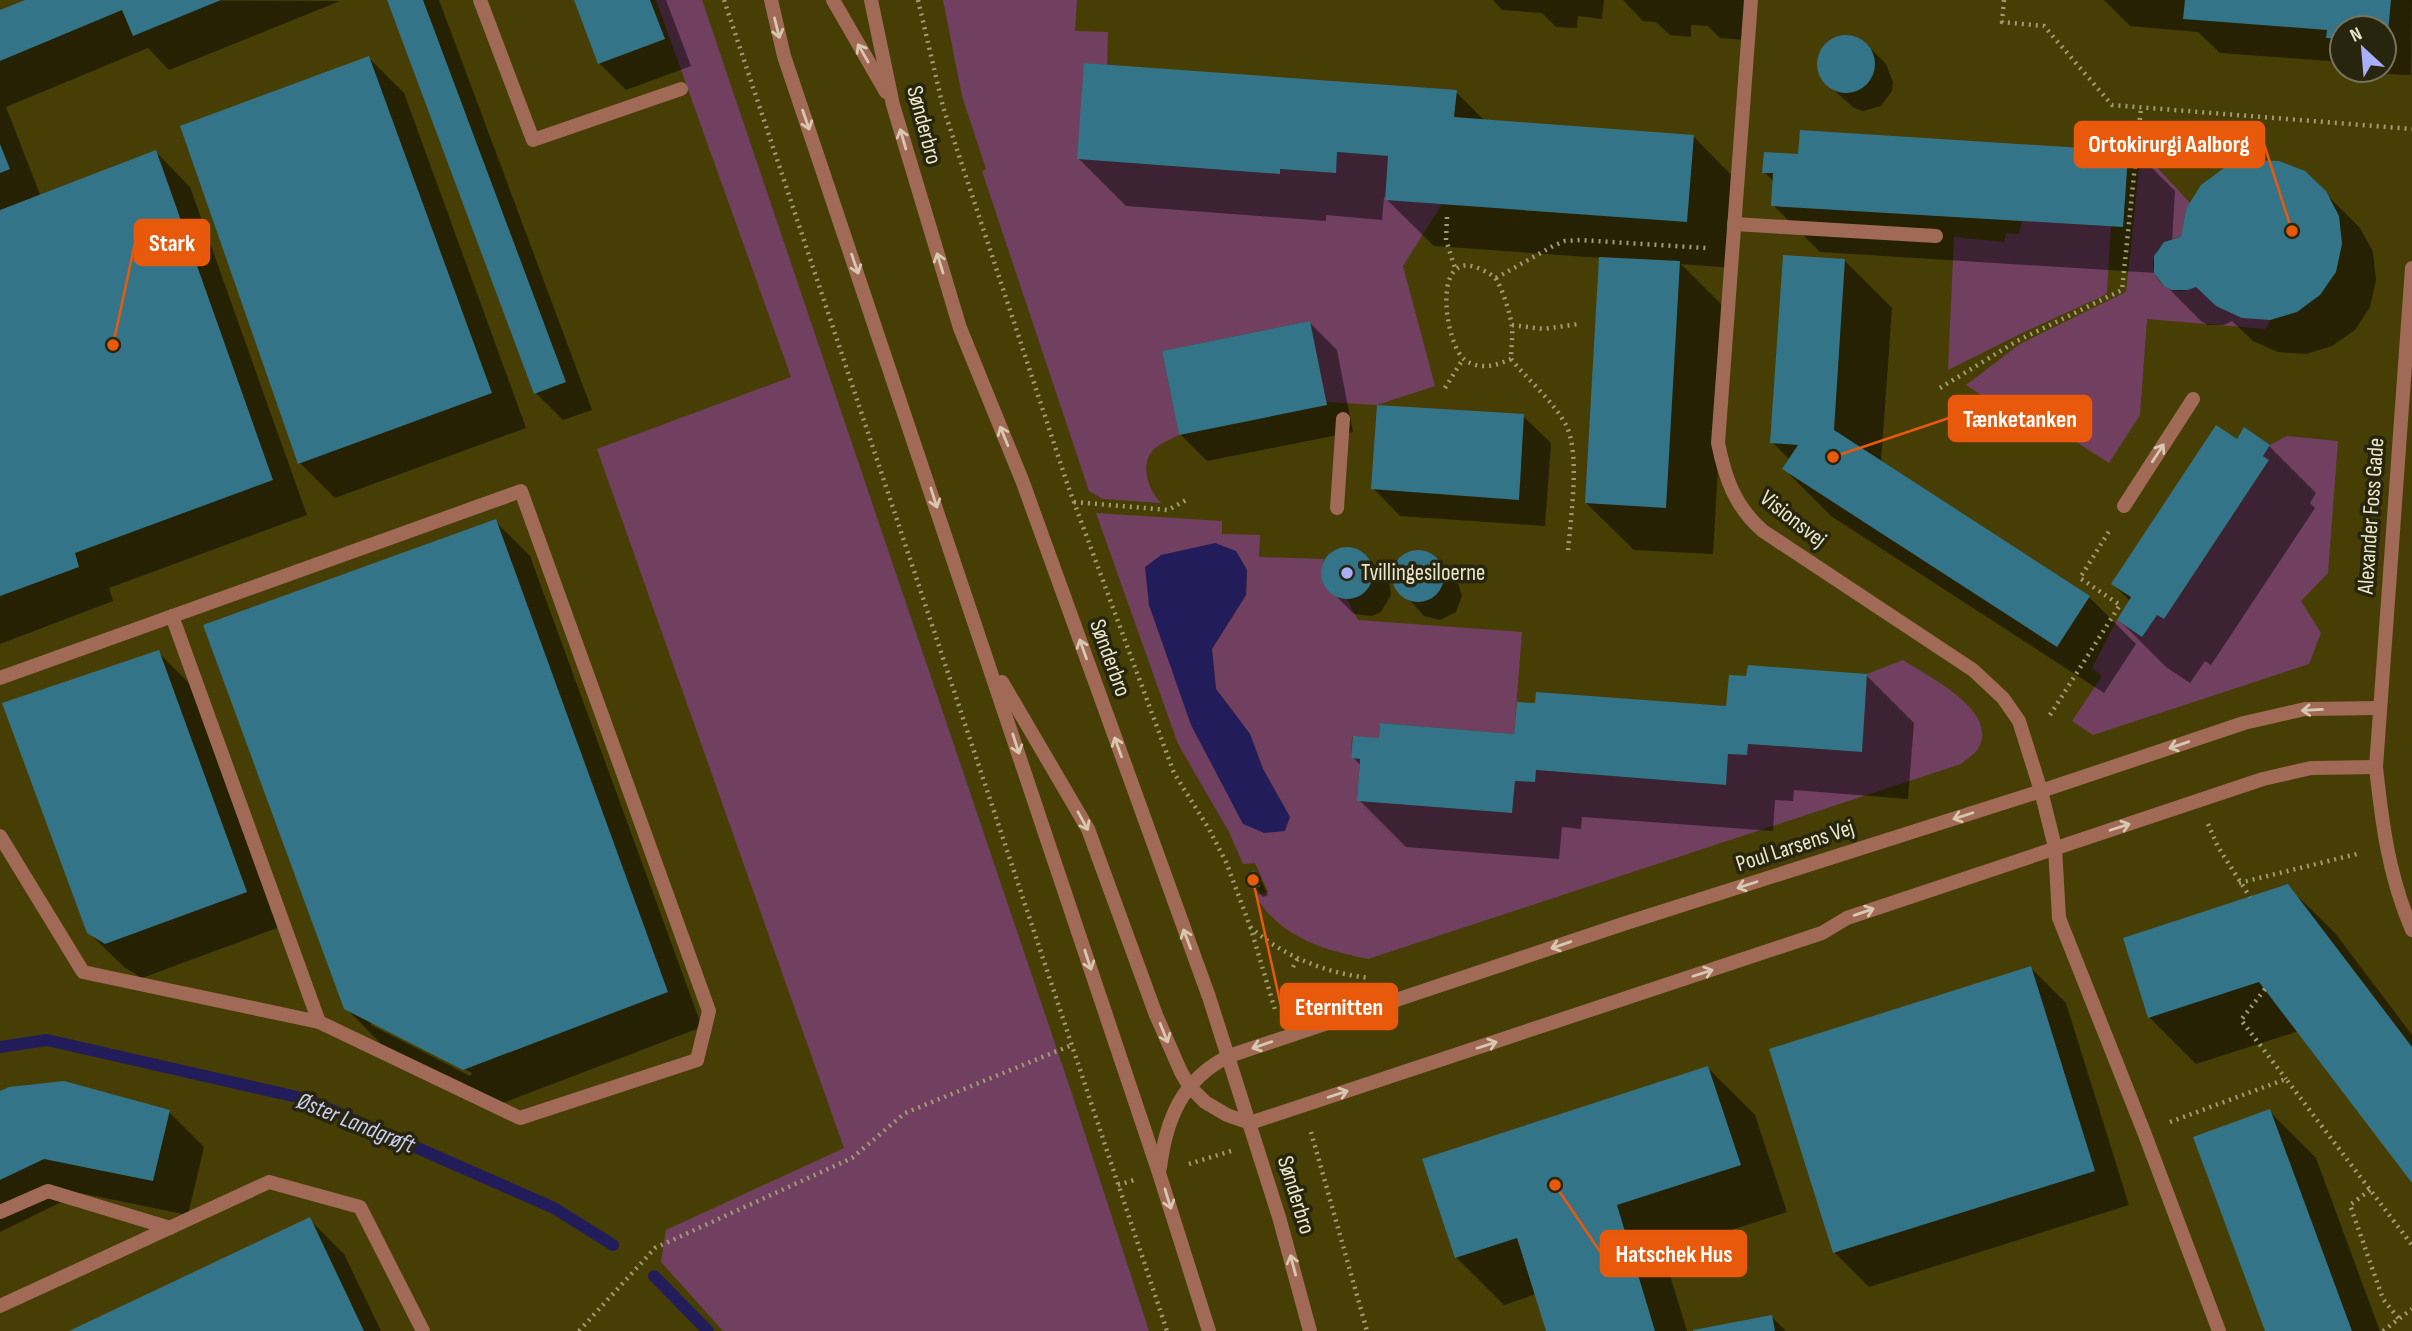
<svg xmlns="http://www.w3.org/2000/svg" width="2412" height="1331" font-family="'Sofia Sans Condensed',sans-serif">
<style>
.green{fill:#714061;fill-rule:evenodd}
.water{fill:#221d5a}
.shadow{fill:#0007;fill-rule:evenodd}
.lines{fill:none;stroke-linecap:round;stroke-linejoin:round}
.stream{stroke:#221d5a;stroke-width:12}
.building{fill:#347488}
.path{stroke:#a09b72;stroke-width:4.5;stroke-dasharray:2 5;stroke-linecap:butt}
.service{stroke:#a06a57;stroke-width:14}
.minor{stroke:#a06a57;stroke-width:14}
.tertiary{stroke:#a06a57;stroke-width:14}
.oneway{stroke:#d8c8af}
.poi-dot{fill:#aaaffb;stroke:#28250f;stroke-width:2.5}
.labels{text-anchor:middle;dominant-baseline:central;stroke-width:7;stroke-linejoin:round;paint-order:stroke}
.street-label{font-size:23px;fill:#ebe7cc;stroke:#28250f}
.poi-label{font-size:23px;fill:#ebe7cc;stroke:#28250f;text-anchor:start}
.water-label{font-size:24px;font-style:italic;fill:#c9cdf4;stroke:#28250f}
.leader{fill:none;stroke:#e8590c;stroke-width:2.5}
.callout-dot{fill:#e8590c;stroke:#28250f;stroke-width:2.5}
.callout{fill:#e8590c;stroke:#e8590c;stroke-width:2.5}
.callout-label{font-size:24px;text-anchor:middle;font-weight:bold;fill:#fff}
</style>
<rect width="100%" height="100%" fill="#463e05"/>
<!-- green -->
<g class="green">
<path d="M656,0H702L1071,1091L1149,1331H723L661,1262L666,1230L844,1148L597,449L791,377Z"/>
<path d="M943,0H1077L1075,31L1108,32L1107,65L1085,63L1078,159L1279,174L1280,169L1335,173L1337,152L1388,156L1385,199L1442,204L1403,266L1435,386L1377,405L1326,402L1310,321L1162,351L1179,435C1171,439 1159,444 1153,450C1139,466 1149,491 1161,503L1103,499L1089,491L982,171L986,169L962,96Z"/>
<path d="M2141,150L2190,203L2186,209L2181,237C2133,244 2153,307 2196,287C2222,312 2233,317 2270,320L2266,329L2147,319L2140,415L2109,463L2023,408L2015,418L1966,385L2020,344L2126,292Z"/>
<path d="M2022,221L2111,226L2107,292L2105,295L2022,333L1948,370L1954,237L2004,242L2006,233L2019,234Z"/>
<path d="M2287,436L2338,441L2328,573L2301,601L2321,633L2309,664L2093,735L2072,721L2102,676L2092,668L2117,620L2142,637L2157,615L2164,619L2269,460L2263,456L2270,445Z"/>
<path d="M1096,513L1222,521V534L1260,535L1259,557L1324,559C1317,579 1325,597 1347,599L1358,620L1522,632L1514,734L1380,723L1379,738L1352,737L1351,758L1360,759L1357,801L1512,813L1515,781L1534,782L1536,770L1726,785L1728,754L1746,755L1748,744L1861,752L1867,674L1903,660C1927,676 2001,711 1978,749C1975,754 1966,759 1961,764L1368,959C1322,950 1281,937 1255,896L1268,892L1255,863L1243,864L1229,832L1178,744ZM1236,551L1247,570L1246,595L1212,649L1216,689L1250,734L1263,769L1290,817L1165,647L1149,605Z"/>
</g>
<!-- water -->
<path class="water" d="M1215,543L1236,551L1247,570L1246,595L1212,649L1216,689L1250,734L1263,769L1290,817L1285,831L1264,833L1243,824L1191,725L1149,605L1145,567L1161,555Z"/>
<!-- shadow -->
<g class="shadow">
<path d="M29,0L340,1L169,70L148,48L6,107L41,197L156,152L190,187L307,515L109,588L113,601L0,644V12Z"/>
<path d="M389,0H439L592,410L563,420L536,393Z"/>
<path d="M576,0H666L691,66L626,90L599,63Z"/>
<path d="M1493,0H1604L1602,19L1578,16L1577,28L1556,27L1542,13L1502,10Z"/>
<path d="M1619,0H1755L1744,40L1720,38L1708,26L1691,25V37L1670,35L1656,22L1643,21L1623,0Z"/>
<path d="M2104,0H2412L2411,75L2362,73L2360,70H2384V28H2342V62L2220,53L2198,32L2130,26Z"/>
<path d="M1849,37L1867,45L1886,64L1893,82L1892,91L1881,106L1863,111L1854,108L1827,84L1821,76L1819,66L1824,48L1831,41Z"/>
<path d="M369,58L404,93L526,428L335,498L300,463Z"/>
<path d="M1456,92L1485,121L1693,136L1740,184L1734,268L1681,264L1727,310L1713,554L1634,550L1586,503L1601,258L1434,246L1384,197L1382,220L1326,215V221L1126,206L1079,159Z"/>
<path d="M2128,144L2175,191L2172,242L2324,192L2360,228L2373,252L2376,280L2370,307L2355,330L2332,346L2306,354L2278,352L2253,341L2232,321L2224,325H2208L2201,321L2165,285L2156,273L1820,252L1773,205L1774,182L1764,172L1800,155L2100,151Z"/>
<path d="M1845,261L1892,308L1881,462L2089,597L2136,644L2104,693L1831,516L1784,469L1790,460L1772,442Z"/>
<path d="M1310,323L1337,350L1353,432L1207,461L1180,434Z"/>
<path d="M1523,416L1551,443L1545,526L1400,516L1373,488Z"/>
<path d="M2238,441L2269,446L2316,493L2310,503L2315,508L2211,665L2205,661L2190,683L2166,667L2119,620L2131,602L2113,584Z"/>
<path d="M495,521L530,556L702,1027L500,1104L381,1044L346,1008ZM371,1021L472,1073L470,1076L371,1025Z"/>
<path d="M1350,548L1359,551L1367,558L1386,577L1390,586L1391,595L1381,612L1372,616L1354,614L1327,587L1323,579L1322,569L1325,560L1332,553L1341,549Z"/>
<path d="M1423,551L1438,561L1457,580L1462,596L1456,612L1440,620L1424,616L1394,583L1395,567L1407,554Z"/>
<path d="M158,652L193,687L280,927L142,978L124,967L88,932Z"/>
<path d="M1867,676L1914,723L1908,799L1794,790L1793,801L1775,800L1773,831L1582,817L1581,829L1562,827L1559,859L1406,847L1359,800L1361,766L1353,757L1381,740L1516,736L1728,708Z"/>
<path d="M1253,873L1262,882L1268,895L1263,897L1255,888Z"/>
<path d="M2287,886L2335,933L2412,1035V1180L2299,1031L2196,1064L2149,1017Z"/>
<path d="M2031,968L2066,1003L2129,1205L1869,1287L1834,1252Z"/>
<path d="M1708,1068L1755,1115L1787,1212L1663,1252L1687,1331H1548L1536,1294L1504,1305L1456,1257Z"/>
<path d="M0,1093L169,1112L204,1147L188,1215L80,1193L0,1232Z"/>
<path d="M2269,1111L2316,1158L2380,1331H2267Z"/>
<path d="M309,1219L344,1254L381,1331H73Z"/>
<path d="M1772,1317L1786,1331H1696Z"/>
</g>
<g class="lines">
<!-- stream -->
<g class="stream">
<path d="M0,1047L47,1040L306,1099L554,1208L613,1245"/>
<path d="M654,1276L708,1331"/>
</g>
</g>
<!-- building -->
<g class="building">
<path d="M25,0H221L133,36L122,10L0,61V10Z"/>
<path d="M387,0H423L566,382L534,394Z"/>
<path d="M574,0H650L665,39L598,64Z"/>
<path d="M2185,0H2391L2388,32H2384V28H2342V39L2326,38L2327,30L2183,19Z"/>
<circle cx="1846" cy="64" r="29"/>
<path d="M369,56L492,393L298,464L180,126Z"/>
<path d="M1084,63L1457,90L1454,117L1694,135L1687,222L1385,200L1388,156L1337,152L1336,173L1280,169V174L1077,159Z"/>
<path d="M1800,130L2098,149L2099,140L2129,142L2123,227L1771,206L1773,173H1762L1764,152L1798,154Z"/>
<path d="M0,144L10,169L0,173Z"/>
<path d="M156,150L273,480L75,553L79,567L0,596V210Z"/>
<path d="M2251,160L2279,161L2305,171L2326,191L2339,216L2342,244L2336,272L2320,295L2297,312L2270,320L2242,318L2216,306L2196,287L2188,290H2171L2164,286L2154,273V256L2164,242L2181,237L2186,209L2201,185L2224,168Z"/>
<path d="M1783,255L1845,259L1834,430L2090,596L2057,647L1782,469L1798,445L1770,443Z"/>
<path d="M1599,257L1680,261L1666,508L1585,503Z"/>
<path d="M1310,321L1327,405L1179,435L1162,351Z"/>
<path d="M1377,405L1524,414L1519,500L1371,489Z"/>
<path d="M2216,425L2237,439L2244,427L2270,445L2263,456L2269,460L2164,619L2157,615L2142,637L2117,620L2131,597L2111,584Z"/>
<path d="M496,519L668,992L463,1070L344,1009L203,625Z"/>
<circle cx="1347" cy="573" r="26"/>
<circle cx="1418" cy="576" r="26"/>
<path d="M159,650L247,892L105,944L87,933L2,703Z"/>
<path d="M1748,665L1867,674L1862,752L1748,744L1747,755L1728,754L1726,785L1536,770L1535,782L1515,781L1512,813L1357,801L1360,759L1351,758L1353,736L1379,738L1380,723L1514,734L1517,702L1535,703L1536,692L1726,706L1729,675L1746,676Z"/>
<path d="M1254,871L1260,886L1253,889L1247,874Z"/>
<path d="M2288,884L2412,1047V1183L2259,982L2148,1018L2123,938Z"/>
<path d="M2031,966L2095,1171L1833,1253L1769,1049Z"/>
<path d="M1708,1066L1741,1165L1617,1205L1655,1331H1546L1517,1238L1455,1258L1422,1159Z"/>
<path d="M64,1081L170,1110L153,1181L44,1159L0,1180V1091L9,1087Z"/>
<path d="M2270,1109L2352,1331H2265L2193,1137Z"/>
<path d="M310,1217L364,1331H69Z"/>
<path d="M1772,1315L1775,1331H1693V1330Z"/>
</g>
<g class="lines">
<!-- path -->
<g class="path">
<path d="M724,0L1167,1331"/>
<path d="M918,0L943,107L1068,486L1174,773L1209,829L1226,862L1250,926L1276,1013"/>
<path d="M2004,0L2002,22L2044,26L2112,105L2412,129"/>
<path d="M1447,217L1446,240L1455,268"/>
<path d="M1496,278L1553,246L1565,241L1580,240L1706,248"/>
<path d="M1512,325L1543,329L1579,324"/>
<path d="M1511,359C1496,366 1479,370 1465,360C1446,346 1431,253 1475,267C1481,269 1488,272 1494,277C1501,283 1511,316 1512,327C1513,337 1511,348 1511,359C1528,380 1553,401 1566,425C1581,455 1570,520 1568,553"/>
<path d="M1445,388L1463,359"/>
<path d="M1940,388L2017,341L2122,290L2141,108"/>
<path d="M1074,502L1168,510L1186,500"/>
<path d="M2050,715L2120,605L2080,578L2111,528"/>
<path d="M2208,824L2218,847L2250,897"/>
<path d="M2239,883L2361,853"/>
<path d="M1250,927C1283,956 1325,973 1369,978"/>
<path d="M1293,967L1298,958"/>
<path d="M2265,989L2241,1020L2286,1079"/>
<path d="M2170,1122L2286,1079L2412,1245"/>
<path d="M1311,1132L1367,1331"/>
<path d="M1189,1164L1231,1151"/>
<path d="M1118,1185L1134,1180"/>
<path d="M2370,1190L2350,1205L2383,1299L2399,1319"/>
<path d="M579,1331L655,1248L852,1158L905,1113L1072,1045"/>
<path d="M2383,1331L2412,1309"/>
</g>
<!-- service -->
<g class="service">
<path d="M480,0L533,140L681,89"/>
<path d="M1734,224L1936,236"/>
<path d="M2124,506L2193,399"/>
<path d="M1337,508L1343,419"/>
<path d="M172,616L319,1022"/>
<path d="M0,678L521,491L709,1011L697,1060L520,1118L319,1022L83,972L0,836"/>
<path d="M2055,847L2059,918L2144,1132L2219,1331"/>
<path d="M0,1212L48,1191L170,1228"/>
<path d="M0,1306L269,1182L360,1207L423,1331"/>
</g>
<!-- minor -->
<g class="minor">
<path d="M1751,0L1718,443C1725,478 1735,507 1763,531L1973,670L2003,698L2019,721L2041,791L2055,847"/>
<path d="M2412,268L2376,767C2382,824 2389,877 2412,930"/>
<path d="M1229,1056L1626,923L2041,791L2244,723L2305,709L2380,708"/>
<path d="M1250,1123L1822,933L1847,918L2263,779L2311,768L2376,767"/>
</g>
<!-- tertiary -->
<g class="tertiary">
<path d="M771,0L784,56L1159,1173L1209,1331"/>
<path d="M833,0L886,92"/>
<path d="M871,0L893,105L960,328L1022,480L1209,997L1279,1217L1310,1331"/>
<path d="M1002,682L1088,829L1156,1015L1181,1072L1189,1086L1205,1102L1227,1115L1250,1123"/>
<path d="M1160,1168C1166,1118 1183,1079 1229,1056"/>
</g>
</g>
<!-- one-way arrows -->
<defs><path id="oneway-shaft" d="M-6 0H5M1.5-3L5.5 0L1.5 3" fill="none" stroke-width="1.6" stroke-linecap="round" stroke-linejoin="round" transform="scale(1.75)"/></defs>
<g class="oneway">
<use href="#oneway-shaft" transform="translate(777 28) rotate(76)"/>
<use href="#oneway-shaft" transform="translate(863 53) rotate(-120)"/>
<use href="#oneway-shaft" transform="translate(806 120) rotate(71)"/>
<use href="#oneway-shaft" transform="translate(903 139) rotate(-106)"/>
<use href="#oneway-shaft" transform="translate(940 263) rotate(-107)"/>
<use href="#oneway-shaft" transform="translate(855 264) rotate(71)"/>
<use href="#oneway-shaft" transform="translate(1004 436) rotate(-112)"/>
<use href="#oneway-shaft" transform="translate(2158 453) rotate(-57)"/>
<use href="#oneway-shaft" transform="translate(934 498) rotate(72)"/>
<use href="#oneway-shaft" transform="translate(1083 649) rotate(-110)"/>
<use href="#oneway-shaft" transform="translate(2312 710) rotate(177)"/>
<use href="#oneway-shaft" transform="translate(1016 744) rotate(72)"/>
<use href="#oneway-shaft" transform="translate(2179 745) rotate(161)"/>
<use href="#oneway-shaft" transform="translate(1118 747) rotate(-110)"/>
<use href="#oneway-shaft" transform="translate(1963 816) rotate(162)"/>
<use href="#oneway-shaft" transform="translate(1083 821) rotate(61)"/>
<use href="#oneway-shaft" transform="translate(2120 827) rotate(-18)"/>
<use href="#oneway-shaft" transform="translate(1747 885) rotate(162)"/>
<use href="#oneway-shaft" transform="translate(1864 912) rotate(-19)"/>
<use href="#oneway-shaft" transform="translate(1187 939) rotate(-111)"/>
<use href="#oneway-shaft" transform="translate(1561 945) rotate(161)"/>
<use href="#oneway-shaft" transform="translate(1088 960) rotate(72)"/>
<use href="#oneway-shaft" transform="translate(1703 973) rotate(-18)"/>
<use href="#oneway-shaft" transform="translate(1164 1033) rotate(68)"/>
<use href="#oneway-shaft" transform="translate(1262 1045) rotate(161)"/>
<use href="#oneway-shaft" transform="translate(1487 1045) rotate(-18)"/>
<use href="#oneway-shaft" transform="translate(1338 1094) rotate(-18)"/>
<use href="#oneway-shaft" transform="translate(1168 1199) rotate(73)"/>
<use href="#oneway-shaft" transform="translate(1293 1265) rotate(-105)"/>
</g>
<!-- markers -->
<circle class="poi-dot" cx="1347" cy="573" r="7"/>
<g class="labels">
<!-- street labels -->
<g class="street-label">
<text transform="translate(924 125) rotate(75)">Sønderbro</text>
<text transform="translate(2371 516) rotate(-86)">Alexander Foss Gade</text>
<text transform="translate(1793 519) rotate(38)">Visionsvej</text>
<text transform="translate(1110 658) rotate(70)">Sønderbro</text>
<text transform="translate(1795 846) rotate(-18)">Poul Larsens Vej</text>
<text transform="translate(1296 1195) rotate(73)">Sønderbro</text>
</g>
<!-- poi labels -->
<g class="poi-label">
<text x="1361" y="573">Tvillingesiloerne</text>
</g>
<!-- water labels -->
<g class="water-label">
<text transform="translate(356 1123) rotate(22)">Øster Landgrøft</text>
</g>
</g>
<!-- callouts -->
<path class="leader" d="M2292 231L2264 144M113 345L135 243M1833 457L1949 418M1253 880L1281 1006M1555 1185L1601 1253"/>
<g class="callout-dot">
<circle cx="2292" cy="231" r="7"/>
<circle cx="113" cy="345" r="7"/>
<circle cx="1833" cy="457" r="7"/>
<circle cx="1253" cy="880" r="7"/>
<circle cx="1555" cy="1185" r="7"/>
</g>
<g class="callout">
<rect x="2075" y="122" width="189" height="45" rx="7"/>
<rect x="135" y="220" width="74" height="45" rx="7"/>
<rect x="1949" y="396" width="142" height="45" rx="7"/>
<rect x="1281" y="984" width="116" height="45" rx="7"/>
<rect x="1601" y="1231" width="145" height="45" rx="7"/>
</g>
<g class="callout-label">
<text x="2169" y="152">Ortokirurgi Aalborg</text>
<text x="172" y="251">Stark</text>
<text x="2020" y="427">Tænketanken</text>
<text x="1339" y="1015">Eternitten</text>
<text x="1674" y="1262">Hatschek Hus</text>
</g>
<!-- north arrow -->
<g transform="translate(2363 49) rotate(334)"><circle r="33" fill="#28250f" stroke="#76735b" stroke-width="2"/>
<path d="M0-5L12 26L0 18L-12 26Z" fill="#aaaffb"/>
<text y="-10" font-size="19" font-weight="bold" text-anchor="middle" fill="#ebe7cc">N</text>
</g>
</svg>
